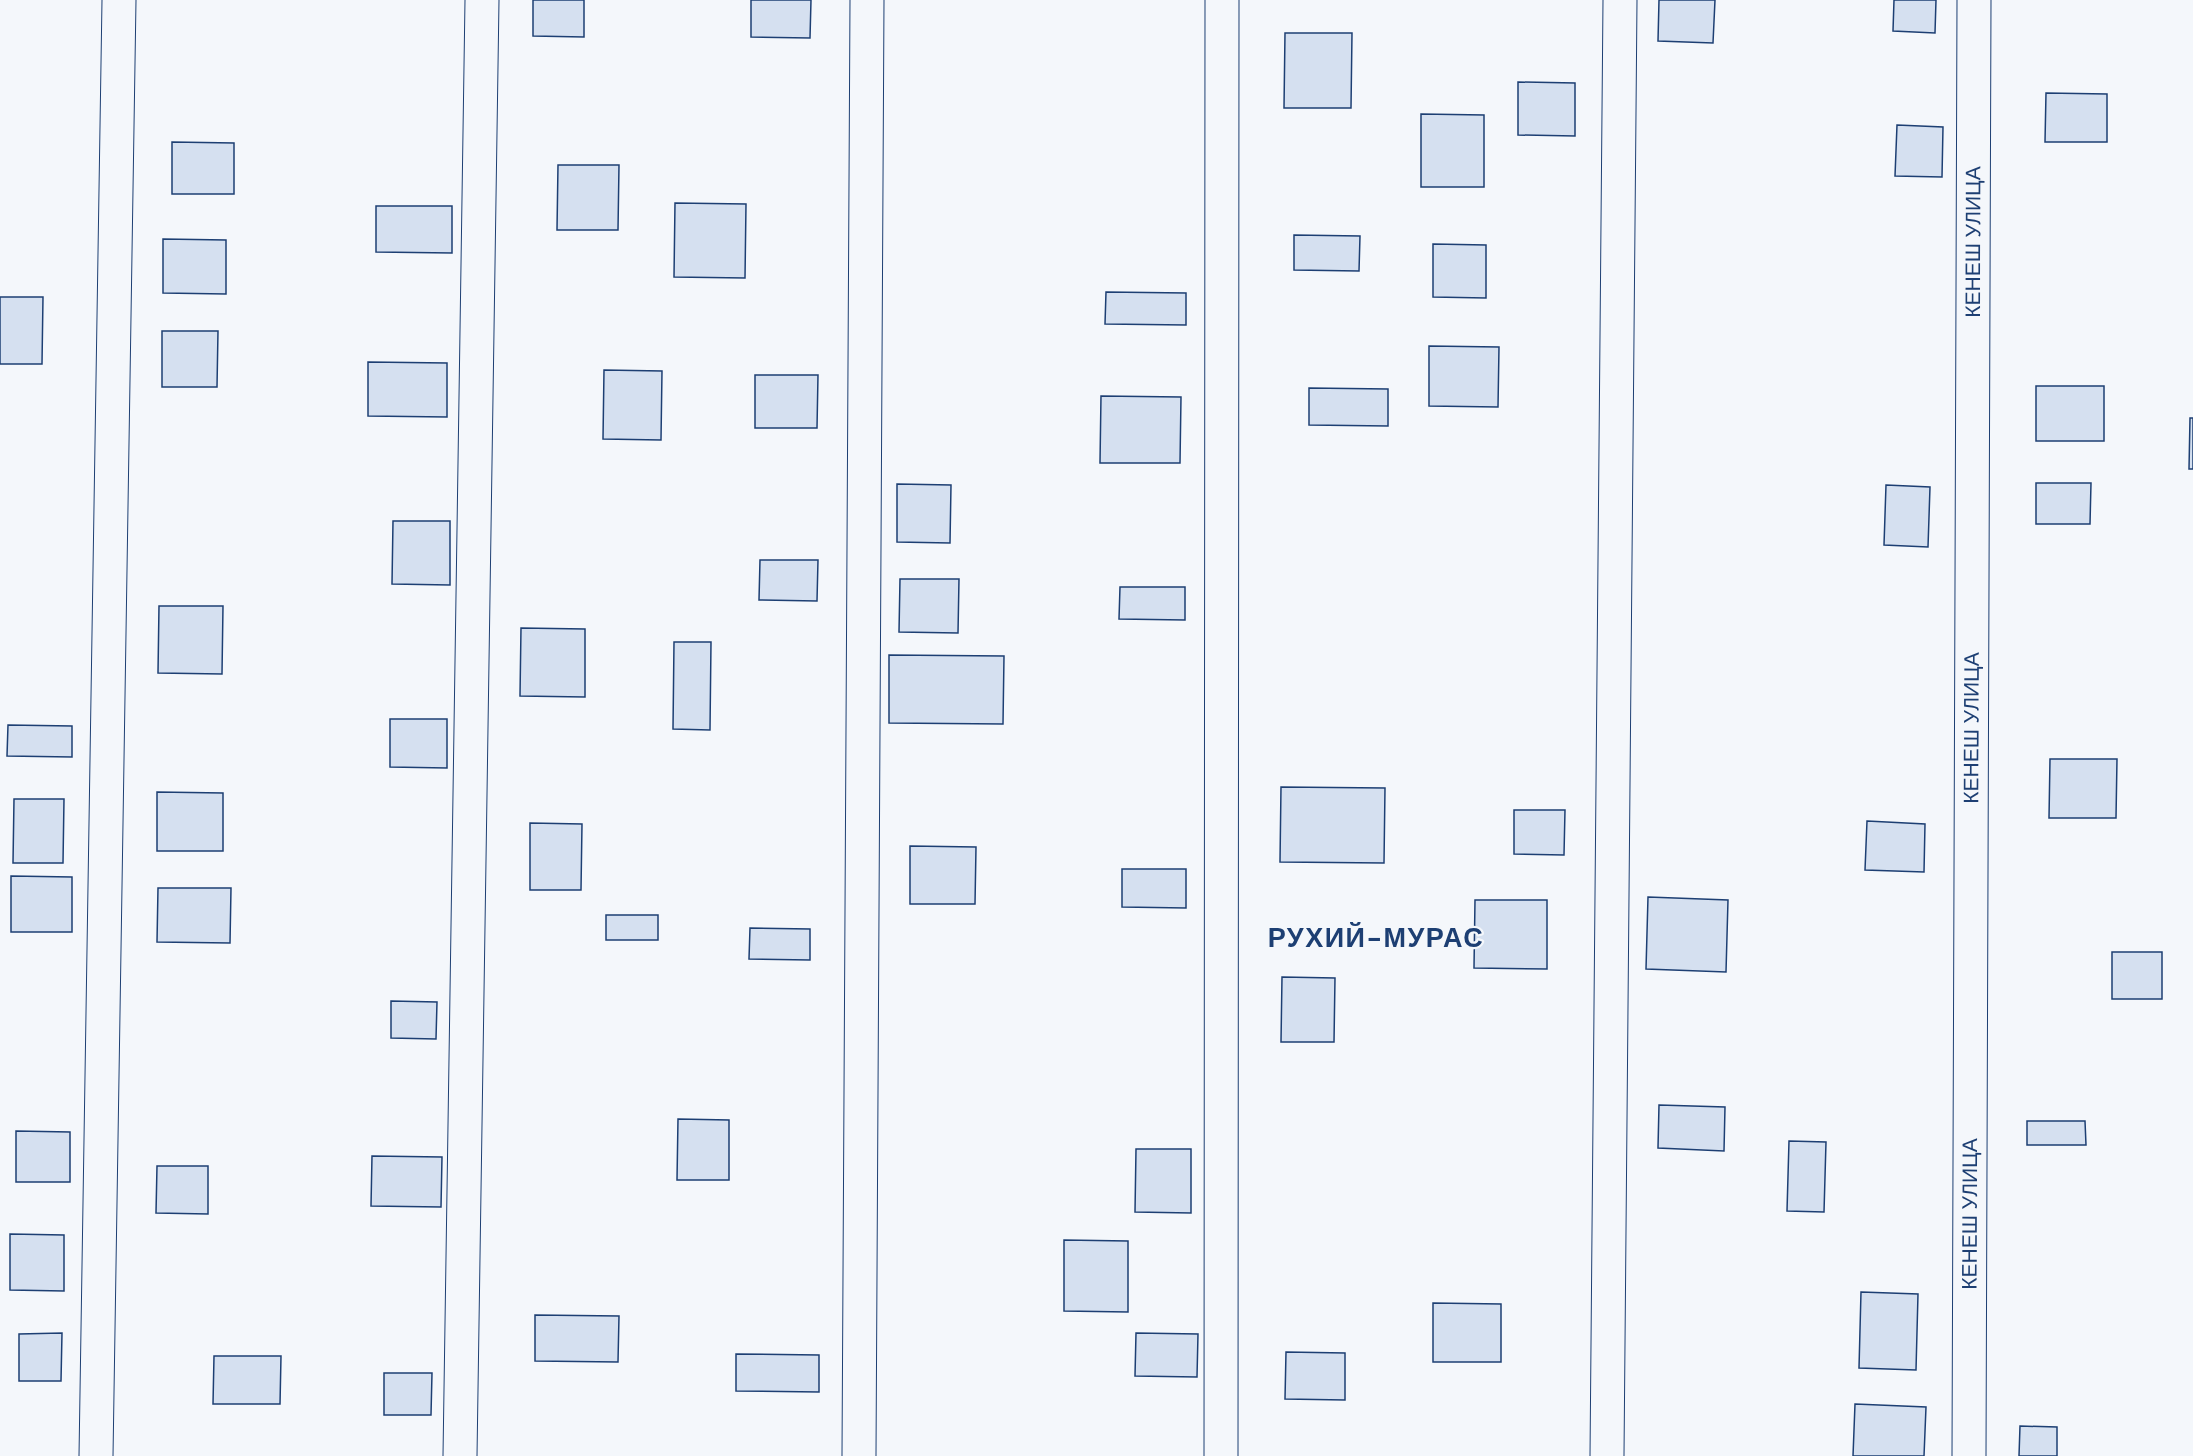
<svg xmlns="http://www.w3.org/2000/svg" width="2193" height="1456" font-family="'DM Sans',sans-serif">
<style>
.building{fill:#d5e0f0;stroke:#1d3f73;stroke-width:1.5}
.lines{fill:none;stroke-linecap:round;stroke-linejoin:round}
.street-casing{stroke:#1d3f73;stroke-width:35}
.street{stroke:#f4f7fb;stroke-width:33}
.labels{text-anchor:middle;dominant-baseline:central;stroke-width:4.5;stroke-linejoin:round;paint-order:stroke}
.street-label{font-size:21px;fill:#1d3f73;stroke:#f4f7fb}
.district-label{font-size:27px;font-weight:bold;letter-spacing:1.5px;fill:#1d3f73;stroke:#f4f7fb}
</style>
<rect width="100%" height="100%" fill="#f4f7fb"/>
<!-- building -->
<g class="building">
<path d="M533,0H584V37L533,36Z"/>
<path d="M751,0H811L810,38L751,37Z"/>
<path d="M1659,0H1715L1713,43L1658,41Z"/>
<path d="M1894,0H1936L1935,33L1893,31Z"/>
<path d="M1285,33H1352L1351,108H1284Z"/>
<path d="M1518,82L1575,83V136L1518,135Z"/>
<path d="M2046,93L2107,94V142H2045Z"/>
<path d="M1421,114L1484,115V187H1421Z"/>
<path d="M1897,125L1943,127L1942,177L1895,176Z"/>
<path d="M172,142L234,143V194H172Z"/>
<path d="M558,165H619L618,230H557Z"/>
<path d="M675,203L746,204L745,278L674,277Z"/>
<path d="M376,206H452V253L376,252Z"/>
<path d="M1294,235L1360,236L1359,271L1294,270Z"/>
<path d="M163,239L226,240V294L163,293Z"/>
<path d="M1433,244L1486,245V298L1433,297Z"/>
<path d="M1106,292L1186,293V325L1105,324Z"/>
<path d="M0,297H43L42,364H0Z"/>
<path d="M162,331H218L217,387H162Z"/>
<path d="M1429,346L1499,347L1498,407L1429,406Z"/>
<path d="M368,362L447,363V417L368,416Z"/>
<path d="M604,370L662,371L661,440L603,439Z"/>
<path d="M755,375H818L817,428H755Z"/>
<rect x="2036" y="386" width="68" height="55"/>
<path d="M1309,388L1388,389V426L1309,425Z"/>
<path d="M1101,396L1181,397L1180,463H1100Z"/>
<path d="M2190,418H2193V469H2189Z"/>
<path d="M2036,483H2091L2090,524H2036Z"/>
<path d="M897,484L951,485L950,543L897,542Z"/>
<path d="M1886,485L1930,487L1928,547L1884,545Z"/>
<path d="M393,521H450V585L392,584Z"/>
<path d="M760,560H818L817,601L759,600Z"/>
<path d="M900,579H959L958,633L899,632Z"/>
<path d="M1120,587H1185V620L1119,619Z"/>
<path d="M159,606H223L222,674L158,673Z"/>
<path d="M521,628L585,629V697L520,696Z"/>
<path d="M674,642H711L710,730L673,729Z"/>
<path d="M889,655L1004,656L1003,724L889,723Z"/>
<path d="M390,719H447V768L390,767Z"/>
<path d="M8,725L72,726V757L7,756Z"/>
<path d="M2050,759H2117L2116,818H2049Z"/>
<path d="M1281,787L1385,788L1384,863L1280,862Z"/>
<path d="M157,792L223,793V851H157Z"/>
<path d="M14,799H64L63,863H13Z"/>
<path d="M1514,810H1565L1564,855L1514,854Z"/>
<path d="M1867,821L1925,824L1924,872L1865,870Z"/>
<path d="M530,823L582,824L581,890H530Z"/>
<path d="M910,846L976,847L975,904H910Z"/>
<path d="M1122,869H1186V908L1122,907Z"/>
<path d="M11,876L72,877V932H11Z"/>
<path d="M158,888H231L230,943L157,942Z"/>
<path d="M1648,897L1728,900L1726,972L1646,969Z"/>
<path d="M1475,900H1547V969L1474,968Z"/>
<rect x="606" y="915" width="52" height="25"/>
<path d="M750,928L810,929V960L749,959Z"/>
<rect x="2112" y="952" width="50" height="47"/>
<path d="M1282,977L1335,978L1334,1042H1281Z"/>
<path d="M391,1001L437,1002L436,1039L391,1038Z"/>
<path d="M1659,1105L1725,1107L1724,1151L1658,1148Z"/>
<path d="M678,1119L729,1120V1180H677Z"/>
<path d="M2027,1121H2085L2086,1145H2027Z"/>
<path d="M16,1131L70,1132V1182H16Z"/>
<path d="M1789,1141L1826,1142L1824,1212L1787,1211Z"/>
<path d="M1136,1149H1191V1213L1135,1212Z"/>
<path d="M372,1156L442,1157L441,1207L371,1206Z"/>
<path d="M157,1166H208V1214L156,1213Z"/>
<path d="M10,1234L64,1235V1291L10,1290Z"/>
<path d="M1064,1240L1128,1241V1312L1064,1311Z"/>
<path d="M1861,1292L1918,1294L1916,1370L1859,1368Z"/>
<path d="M1433,1303L1501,1304V1362H1433Z"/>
<path d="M535,1315L619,1316L618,1362L535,1361Z"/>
<path d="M62,1333L61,1381H19V1334Z"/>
<path d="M1136,1333L1198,1334L1197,1377L1135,1376Z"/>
<path d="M1286,1352L1345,1353V1400L1285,1399Z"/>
<path d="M736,1354L819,1355V1392L736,1391Z"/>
<path d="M214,1356H281L280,1404H213Z"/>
<path d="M384,1373H432L431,1415H384Z"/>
<path d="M1855,1404L1926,1407L1924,1456H1853Z"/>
<path d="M2020,1426L2057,1427V1456H2019Z"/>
</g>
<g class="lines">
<!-- street casing -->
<g class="street-casing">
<g id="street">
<path d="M96,1456L119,0"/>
<path d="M460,1456L482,0"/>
<path d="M859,1456L867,0"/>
<path d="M1221,1456L1222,0"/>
<path d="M1607,1456L1620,0"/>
<path id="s1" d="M1969,1456L1974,0"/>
</g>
</g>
<!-- street -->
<use href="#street" class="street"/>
</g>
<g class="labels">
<!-- street labels -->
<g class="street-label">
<text stroke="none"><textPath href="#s1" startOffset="1214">КЕНЕШ УЛИЦА</textPath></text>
<text stroke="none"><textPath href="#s1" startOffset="728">КЕНЕШ УЛИЦА</textPath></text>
<text stroke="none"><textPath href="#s1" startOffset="242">КЕНЕШ УЛИЦА</textPath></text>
</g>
<!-- district labels -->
<g class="district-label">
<text x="1376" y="937">РУХИЙ-МУРАС</text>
</g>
</g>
</svg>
